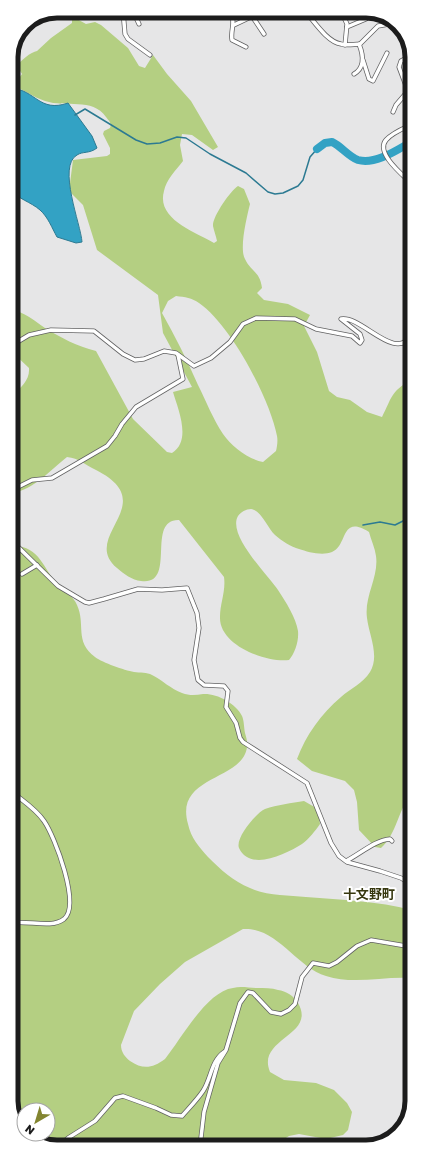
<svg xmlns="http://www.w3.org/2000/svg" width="423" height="1158" font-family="'Golos Text','Noto Sans JP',sans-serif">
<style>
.green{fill:#b4cf82;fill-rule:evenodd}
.water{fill:#33a2c4;stroke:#2c7a92}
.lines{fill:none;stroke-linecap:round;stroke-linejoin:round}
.stream{stroke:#2c7a92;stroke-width:1.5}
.river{stroke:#33a2c4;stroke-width:8}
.minor-casing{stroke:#626263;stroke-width:5}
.minor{stroke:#fff;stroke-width:3.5}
.labels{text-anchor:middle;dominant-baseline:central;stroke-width:4;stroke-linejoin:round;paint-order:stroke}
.quarter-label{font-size:13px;font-weight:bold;fill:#37380f;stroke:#fff}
.rim{fill:none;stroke:#1c1c1c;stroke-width:5}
</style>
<rect width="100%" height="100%" fill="#e6e6e7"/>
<!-- green -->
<g class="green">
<path d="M61,11H73L77,19L86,24L95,22L101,25L128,48L139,66L145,68L153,55L167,74L191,101L218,147L213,150L192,135L182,134L180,145L183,161C176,170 166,180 164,191C156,219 195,232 214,243L217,241C216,236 214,231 213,226C212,217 231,190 238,186L244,189L250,204C247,216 239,249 245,259C251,272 260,271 262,288L257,293L264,300L288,304L310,315L304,326L317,352L329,391L337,397L350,400L367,412L382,417C392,398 390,392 411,380L412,793C398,809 397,834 381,848L375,847L359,830L357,802L354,790L345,781L312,771L297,759C306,735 321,714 341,697C350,689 363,683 370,672C380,656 369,635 367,618C364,596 379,577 376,556C375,548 371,540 369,532C340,514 348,546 332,552C322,556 308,552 299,549C291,547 282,541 275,535C268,529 261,510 251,509C246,509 241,512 238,516C227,535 268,575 278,590C286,602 296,618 298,631C299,641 295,653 289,660C266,663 219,645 220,617C220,603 226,591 224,577L179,520C145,519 178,586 141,581C132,580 124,574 117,568C79,536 163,504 96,470C85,465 79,458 67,457C49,471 35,489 12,493V395C21,388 30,380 29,368L12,352L11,310C25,312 33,320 45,328C61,338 77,346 96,351L133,419L167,452L172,453C192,441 178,409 173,392L192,387L163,333L158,295L97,250L83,205L69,191L73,160L107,156L110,154V148L103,134L104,131L110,128C112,123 109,121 106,117C92,97 66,108 45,101C33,97 23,89 11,85V80L17,81L22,74L17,66C21,60 31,52 37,51L51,38L72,23V20ZM176,296C185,297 192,298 199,303C231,325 270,399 277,436C278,441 277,447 276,451L263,462C248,459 232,447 223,434C213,419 206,401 198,385C187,360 175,336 162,313L168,301Z"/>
<path d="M12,546C40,545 43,569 58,585C64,591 74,597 77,605C86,625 74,641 95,657C103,663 124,670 134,672C140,673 147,672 152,675C162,680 171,689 182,693C190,696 196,695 203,694C216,693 236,703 242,716C244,720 244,728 245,733C246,737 248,742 247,747C243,781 174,775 188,824C191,838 199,847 208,857C221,870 233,881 250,888C267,896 288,895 306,897C342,900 377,901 412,910V978C383,976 354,985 326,976C296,967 277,927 243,929L185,962L160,984L134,1011L121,1045C121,1052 125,1057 130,1061C143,1070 153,1068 165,1059C181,1039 207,991 233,988C241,986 249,988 257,988C264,988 272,988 278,990C286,991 294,996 298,1003C317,1036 256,1038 270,1072L284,1080L316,1083L334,1090L347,1103L352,1112L348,1130L343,1135L326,1139L299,1134L289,1136L273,1146L53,1147L29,1137L26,1134H48V1110H24V1130L13,1113Z"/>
<path d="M304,801L318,809L320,824C315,831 309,839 302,844C286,854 250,872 239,848C235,838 256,813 265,809C277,805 292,803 304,801Z"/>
</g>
<!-- water -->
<path class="water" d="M11,88C36,90 39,113 68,103L92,136L97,148C89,154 83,151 77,155C57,166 81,225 82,242L76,243L57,237C52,228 48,217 40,210C31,202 18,199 11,190Z"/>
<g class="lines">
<!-- stream -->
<g class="stream">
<path d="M75,115L85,109L136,140L147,144L160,143L177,137L186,138L210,154L246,173L268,192L275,194L283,193L298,186L303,180L310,157L317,149"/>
<path d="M363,525L380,522L395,525L411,517"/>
</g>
<!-- river -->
<path class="river" d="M317,149L325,143L332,142C341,146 349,157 358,160C375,165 397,150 411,142"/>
<!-- minor casing -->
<g class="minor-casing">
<g id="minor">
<path d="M123,11L125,34L128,39L150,55"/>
<path d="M133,11L139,24"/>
<path d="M229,11C237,21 230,30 232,40L246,47"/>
<path d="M305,11C314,21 327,42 341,44C347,46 354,44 360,44L378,26L395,23L398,26"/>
<path d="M341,11L347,24L345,45"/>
<path d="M331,13L335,11"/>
<path d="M98,16L100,11"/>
<path d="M252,16L264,34"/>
<path d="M25,24L38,20L45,16"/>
<path d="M234,25L257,14L255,11"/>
<path d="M347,27L366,19L364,14"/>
<path d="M407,39L410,46"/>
<path d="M11,56L15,52L14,48"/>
<path d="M363,60L369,79L373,81L387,53"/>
<path d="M11,64L16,68"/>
<path d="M354,74C366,67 363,54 359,44"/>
<path d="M393,112L396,105L408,91L399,67L401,61L410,56"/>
<path d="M411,125C402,129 392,133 386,140C375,153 403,175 411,183"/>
<path d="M12,342L19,341L29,335L51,330L94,331L123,354L135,360L144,359L164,351L176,353L194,366L211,358L230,342L243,324L256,318L295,319L316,329L352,336L360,343L362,340L360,334L341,319C361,315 396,363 411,335"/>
<path d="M12,490L32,480L52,478L107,446L115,436L122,424L136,407L183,379L178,355"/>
<path d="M12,541L58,586L85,602L89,603L104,599L138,589L162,590L187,588L197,613L199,628L194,660L198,680L204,685L224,686L228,691L226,707L236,723L240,738L243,742L307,783L331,843L339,856L347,862L380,871L401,878L412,885"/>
<path d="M12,561L20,549"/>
<path d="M22,574L37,565"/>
<path d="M12,792C23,801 36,809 44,821C55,837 81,905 64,919C51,929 28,920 12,923"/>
<path d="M346,861C360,854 375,840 390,839L392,841"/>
<path d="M200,1146L204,1112L218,1063L226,1050L240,1003L248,992L253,993L271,1012L281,1014L289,1010L295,1004L302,977L313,963L329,966L337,962L357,946L371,940L412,947"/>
<path d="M58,1147L68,1138L95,1121L115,1098L123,1096L156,1108L171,1115L182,1116C189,1108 197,1100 203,1091C211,1079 211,1061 224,1052"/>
</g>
</g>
<!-- minor -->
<use href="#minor" class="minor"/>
</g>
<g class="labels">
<!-- quarter labels -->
<g class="quarter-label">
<text x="369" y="894">十文野町</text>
</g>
</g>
<!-- crop -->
<path d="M0 0H423V1158H0ZM57 18H366A39 39 0 0 1 405 57V1101A39 39 0 0 1 366 1140H57A39 39 0 0 1 18 1101V57A39 39 0 0 1 57 18Z" fill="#fff" fill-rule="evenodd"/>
<path class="rim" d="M57 18H366A39 39 0 0 1 405 57V1101A39 39 0 0 1 366 1140H57A39 39 0 0 1 18 1101V57A39 39 0 0 1 57 18Z"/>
<!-- north arrow -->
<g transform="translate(36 1122) rotate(218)"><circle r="19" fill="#ffffff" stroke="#a4a4a4"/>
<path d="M0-3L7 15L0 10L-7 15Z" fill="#838530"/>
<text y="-6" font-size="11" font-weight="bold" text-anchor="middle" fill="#1c1c1c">N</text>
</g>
</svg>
